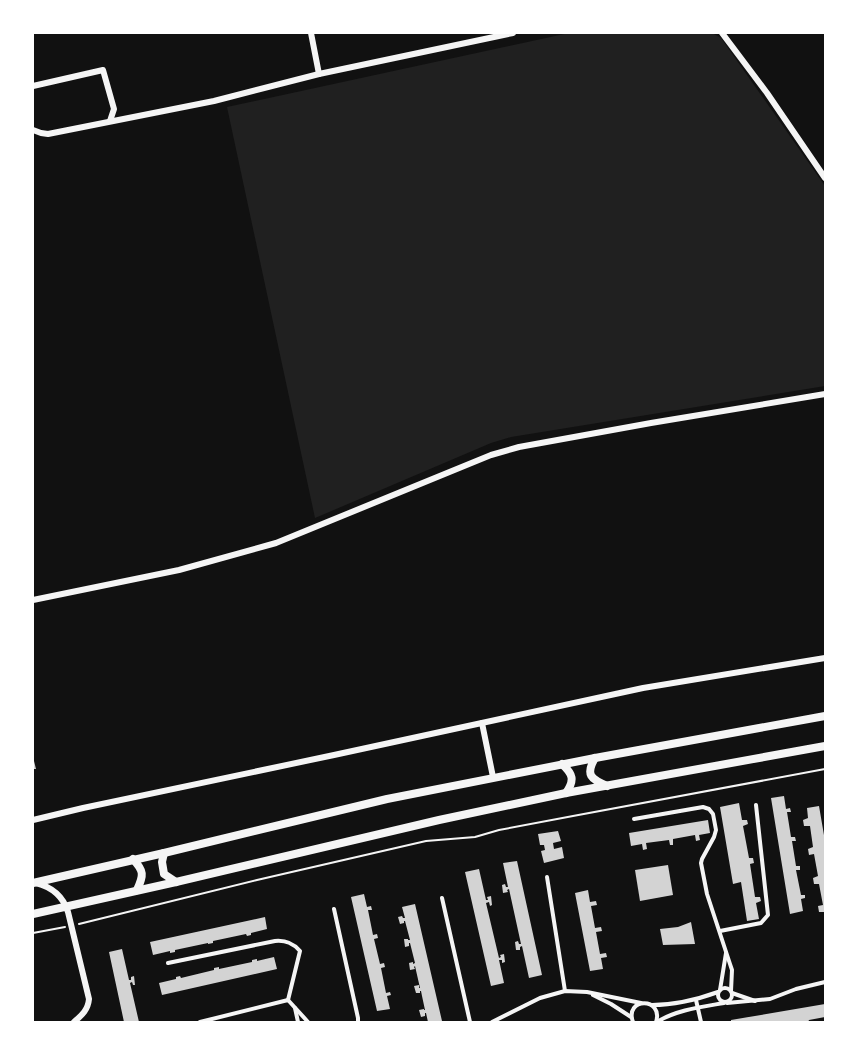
<svg xmlns="http://www.w3.org/2000/svg" width="858" height="1055" font-family="Arial,sans-serif">
<style>
.green{fill:#202020}
.building{fill:#d3d3d3}
.lines{fill:none;stroke-linecap:round;stroke-linejoin:round}
.path{stroke:#f5f5f5;stroke-width:2}
.minor{stroke:#f5f5f5;stroke-width:4}
.tertiary{stroke:#f5f5f5;stroke-width:6}
.primary{stroke:#f5f5f5;stroke-width:8}
</style>
<rect width="100%" height="100%" fill="#111"/>
<!-- green -->
<path class="green" d="M569,33H712L721,38L825,186V386L511,437L491,443L315,518L227,107Z"/>
<!-- building -->
<g class="building">
<path d="M33,757L36,769H33Z"/>
<path d="M784,796L786,809L790,808L791,812H787L791,837H795L796,841H792L796,866H800V870H796L801,895H805V898L801,899L803,911L790,914L771,798Z"/>
<path d="M739,803L742,820H747L748,824L743,826L749,858H753L754,863L750,864L755,897H760L761,901L756,903L759,919L747,921L741,882L733,884L720,807Z"/>
<path d="M819,806L825,841V912H819L818,906L823,905L819,884H814L813,878L818,876L814,854L809,855L808,849L813,847L810,826H804L803,820L808,818L807,808Z"/>
<path d="M708,820L710,833L699,835L700,840L696,841L695,835L673,839V845H670L669,840L646,843L647,849L643,850L642,844L631,846L629,833Z"/>
<path d="M558,831L561,841L553,843L554,849L562,847L564,858L544,863L541,851L545,850L544,845H540L538,834Z"/>
<path d="M517,861L542,975L529,978L522,946L520,947V950H516L515,942L518,941L519,944H521L509,889L507,890L508,892L503,893L502,885L505,884L506,887H508L503,863Z"/>
<path d="M668,865L673,895L640,901L635,870Z"/>
<path d="M479,869L486,900H488L487,897L491,896L492,905L490,906L489,902L486,903L499,958L501,957L500,955L504,954L505,962L502,963V960H499L504,983L491,986L465,872Z"/>
<path d="M588,890L590,902L596,901L597,905L591,906L595,928L601,927L602,931L596,932L600,954L606,953L607,957L601,958L603,969L590,971L575,893Z"/>
<path d="M364,894L367,907L371,906L372,910H368L373,935L377,934L378,938L374,939L380,964L384,963L385,967L381,968L386,993L390,992L391,995L387,996L390,1009L377,1011L351,897Z"/>
<path d="M415,904L442,1021L436,1022H428L426,1013H425V1016L421,1017L419,1010L424,1009V1010H425L422,996L421,991H420V993H416L414,986L419,985V988H420L415,966L414,967L415,969L410,970L409,963L413,962V964L415,963L410,943H409V946L405,947L404,939H408V940H410L405,921H404V923L400,924L398,917L402,916L403,918H405L402,907Z"/>
<path d="M265,917L267,929L251,933V935L247,936L246,934L213,941V943L208,944V943L175,950V952L170,953V951L153,955L150,942Z"/>
<path d="M691,922L695,944L663,945L660,929L678,927Z"/>
<path d="M122,949L129,980H131V977L134,976L135,985H133L132,982L130,983L139,1022H124L109,952Z"/>
<path d="M274,957L277,969L162,995L159,983L176,979V977L180,976L181,978L214,970V968L219,967V969L252,962V960L257,959V961Z"/>
<path d="M825,1004V1017L809,1020L808,1022H802L801,1021L794,1022H731V1020Z"/>
</g>
<g class="lines">
<!-- path -->
<g class="path">
<path d="M79,924L257,880L426,841L475,837L499,830L573,816L825,769"/>
<path d="M33,933L65,927"/>
</g>
<!-- minor -->
<g class="minor">
<path d="M634,819L703,807L709,809L713,814L716,830L714,837L702,859L701,863L707,894L730,964L732,970L731,991"/>
<path d="M547,877L565,991"/>
<path d="M442,898L470,1022"/>
<path d="M334,909L358,1018V1022"/>
<path d="M720,931L761,923L768,915L756,805"/>
<path d="M168,963L275,941C286,940 293,943 300,951L288,1000"/>
<circle cx="725" cy="995" r="7"/>
<path d="M720,990L726,953"/>
<path d="M732,993L755,1001"/>
<path d="M593,995L611,1004L631,1017"/>
<path d="M696,1000L701,1022"/>
<path d="M727,1003L770,999L796,989L825,982"/>
<path d="M652,1005C675,1005 696,1000 718,992"/>
<path d="M295,1008L298,1022"/>
<path d="M200,1022L288,1000L308,1022"/>
<path d="M492,1022L540,998L565,991L587,992L641,1003"/>
<path d="M633,1022C624,997 664,997 656,1022"/>
<path d="M657,1022C676,1010 701,1007 724,1003"/>
</g>
<!-- tertiary -->
<g class="tertiary">
<path d="M311,33L319,74"/>
<path d="M722,33L767,93L825,178"/>
<path d="M33,86L103,70L114,109L110,121"/>
<path d="M33,130L41,133L48,134L214,101L319,74L513,33"/>
<path d="M33,600L179,570L276,543L491,455L519,447L651,423L825,394"/>
<path d="M482,723L493,777"/>
<path d="M33,820L83,808L334,755L643,688L825,658"/>
<path d="M36,883C52,887 63,896 68,912L89,999C88,1010 82,1015 74,1022"/>
</g>
<!-- primary -->
<g class="primary">
<path d="M595,758C585,775 591,779 607,786"/>
<path d="M562,764C573,774 575,780 566,793"/>
<path d="M164,853L162,862L164,874L176,882"/>
<path d="M133,859C144,871 144,875 137,890"/>
<path d="M33,883L164,853L387,799L595,758L825,716"/>
<path d="M33,914L176,882L439,820L566,793L825,746"/>
</g>
</g>
<!-- border -->
<rect width="858" height="1055" fill="none" stroke="#ffffff" stroke-width="68"/>
</svg>
